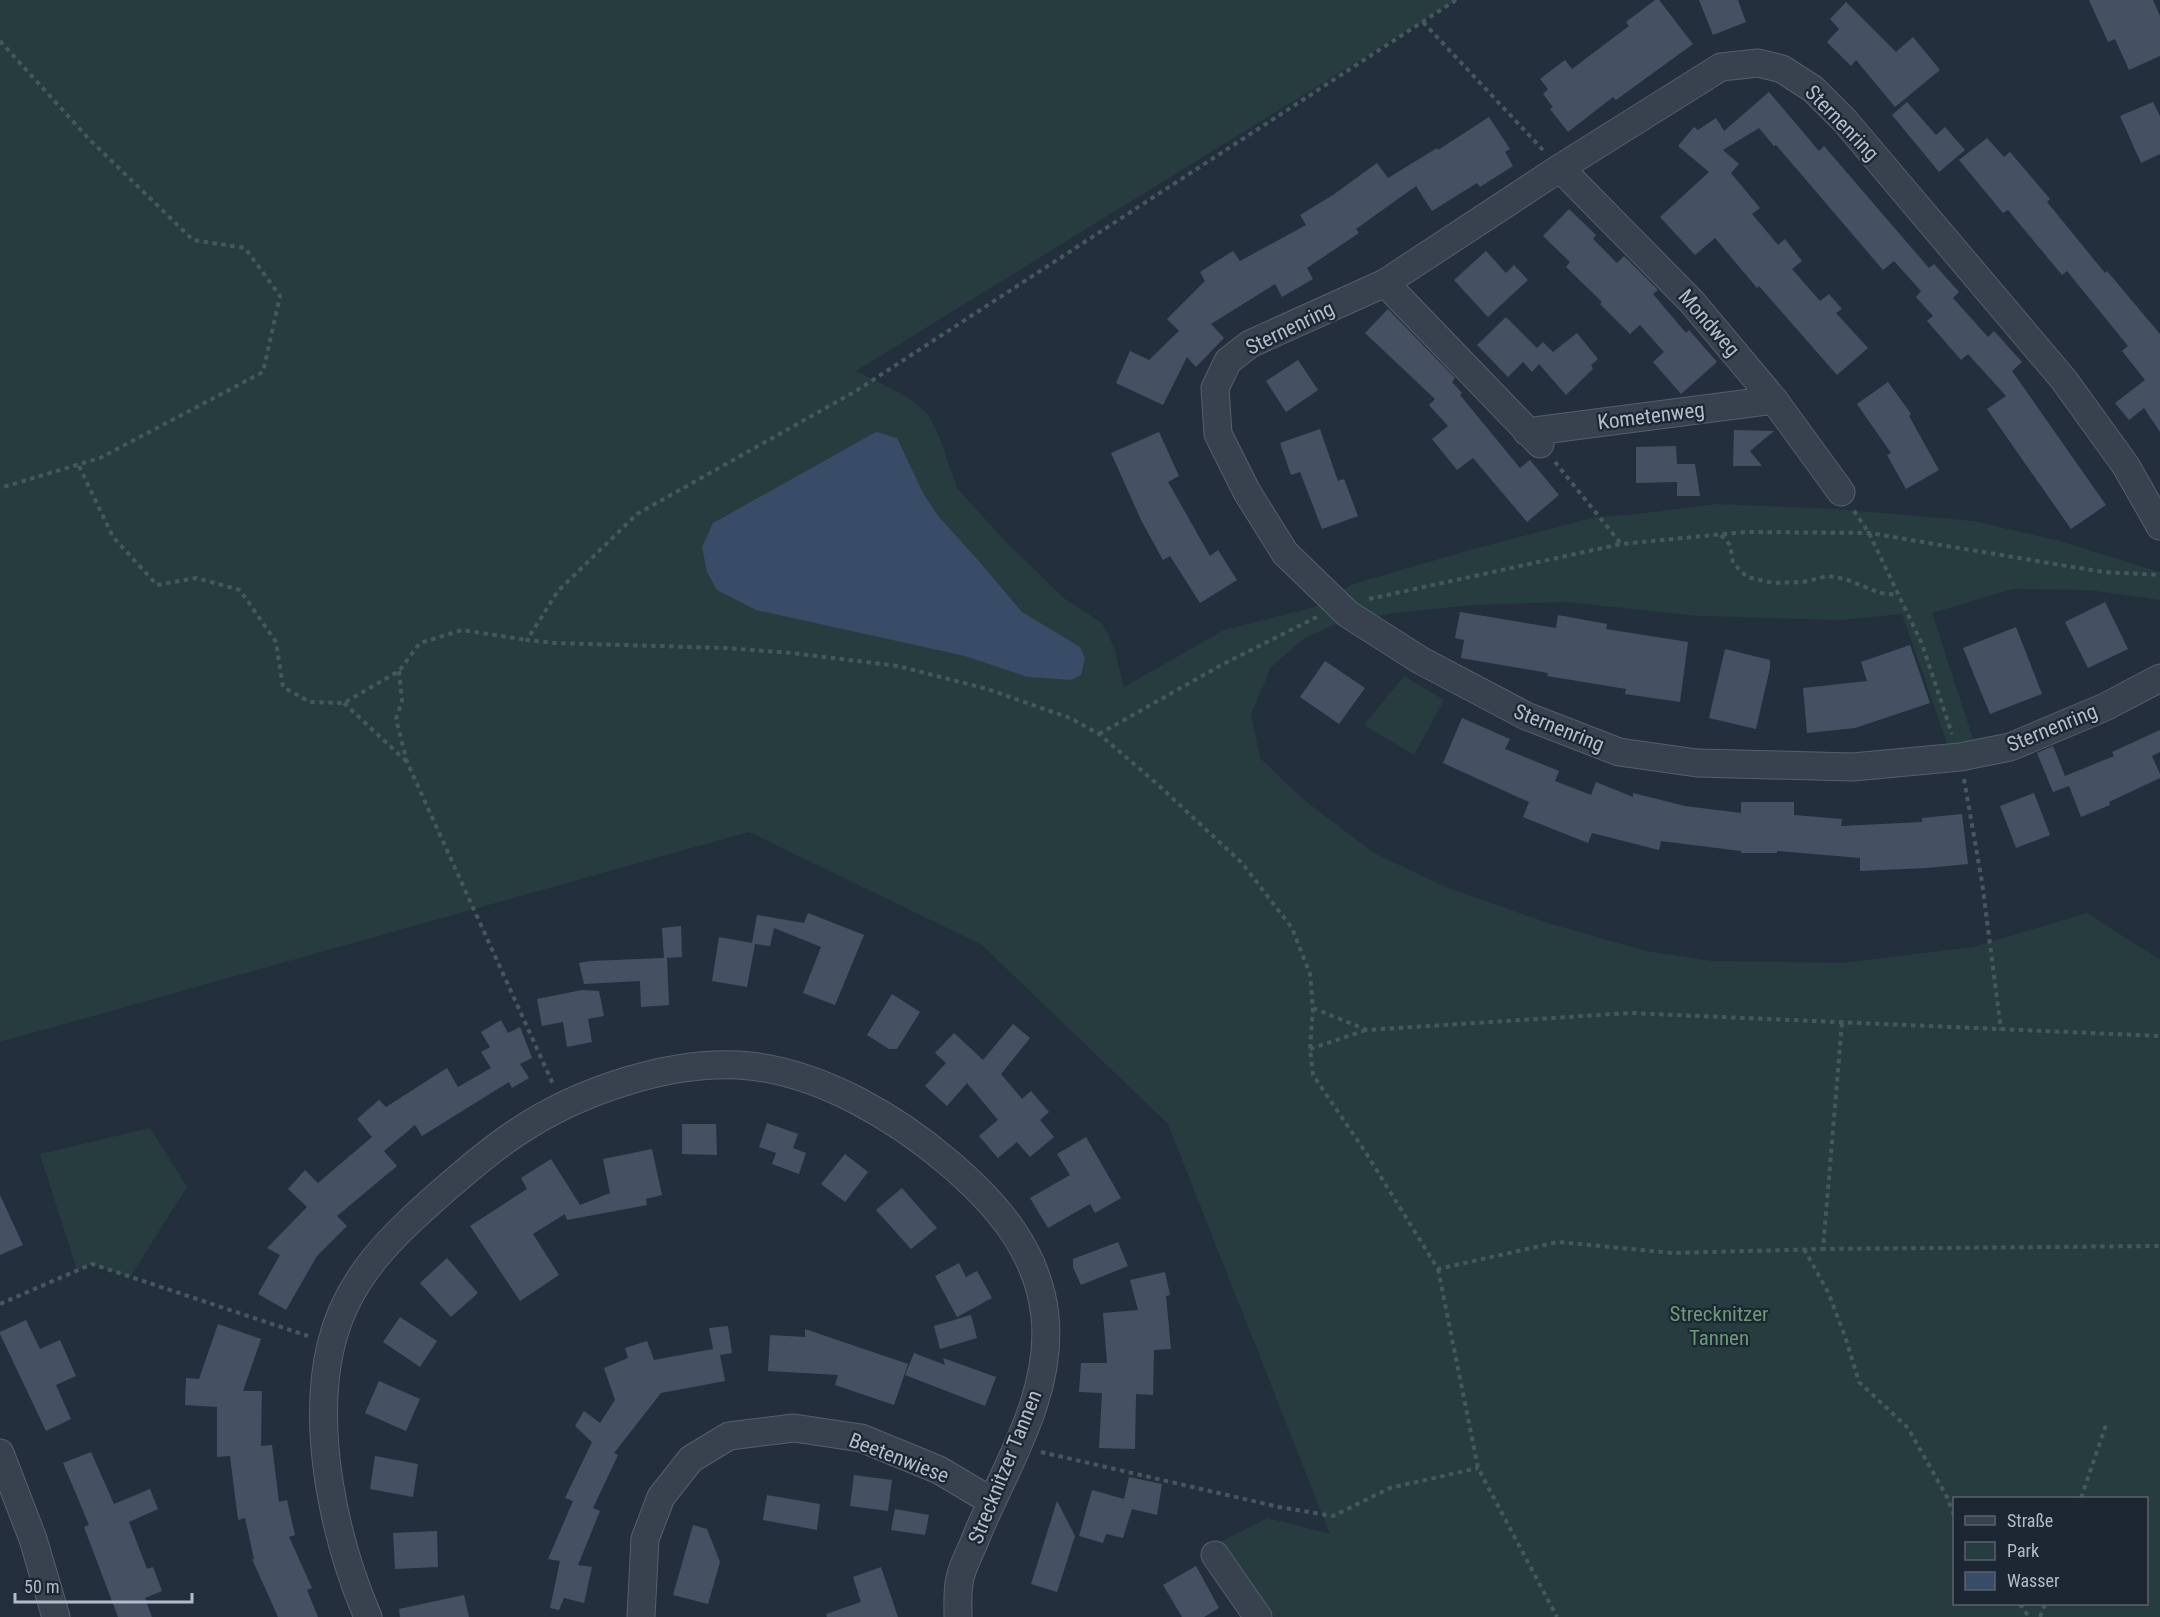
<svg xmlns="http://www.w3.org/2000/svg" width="2160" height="1617" font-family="'Roboto Condensed',sans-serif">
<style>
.green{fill:#263c3f;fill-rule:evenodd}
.water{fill:#394c67}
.building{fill:#455162}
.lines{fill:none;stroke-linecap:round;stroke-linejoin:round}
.minor-casing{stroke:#565f6c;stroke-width:29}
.path{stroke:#44595c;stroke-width:4;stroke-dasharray:4.5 4.5;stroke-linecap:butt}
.minor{stroke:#38414e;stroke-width:27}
.labels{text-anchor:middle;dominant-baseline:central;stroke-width:4.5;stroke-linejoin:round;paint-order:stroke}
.street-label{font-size:21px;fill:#b4bcc9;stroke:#1d2633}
.park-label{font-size:21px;fill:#6b9a76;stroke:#1d2633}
</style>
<rect width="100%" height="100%" fill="#242f3e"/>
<!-- green -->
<g class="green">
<path d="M0,0H1457L856,371L907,397L928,414L939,436L957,488L1005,541L1065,599L1102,623L1114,647L1124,687L1224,630L1315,607L1353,584L1477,548L1595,517L1629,515L1717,504L1836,509L1973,521L2056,540L2160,572V600L2088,590L2013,589L1932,613L1975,745L1950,751L1902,614L1841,620L1739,617L1699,616L1566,602L1473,605L1393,613L1334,625L1305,638L1271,667L1251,714L1260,758L1304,800L1374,853L1448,888L1551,924L1646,951L1713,961L1843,963L1973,947L2087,913L2160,960V1617H1274L1220,1542L1268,1518L1330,1534L1168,1124L982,945L749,832L0,1042ZM1954,1498H2146V1604H1954Z"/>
<path d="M1404,676L1444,700L1414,755L1364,725Z"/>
<path d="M150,1128L187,1187L130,1277L92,1264L77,1270L40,1154Z"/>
</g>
<!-- water -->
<path class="water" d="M876,432L897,438L924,495L938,516L977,559L1022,612L1080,647L1085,658L1081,675L1071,680L1028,677L965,656L756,610L717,590L707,572L702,547L713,523Z"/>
<!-- building -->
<g class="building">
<path d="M1655,0H1659L1693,44L1616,100L1613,97L1568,132L1550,109L1553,107L1543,94L1548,89L1540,79L1565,60L1572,69L1629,26L1626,22Z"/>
<path d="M1699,0H1738L1746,22L1713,35Z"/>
<path d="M2089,0H2153L2160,16V56L2129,70L2115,39L2108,42Z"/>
<path d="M1846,2L1896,52L1913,37L1940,70L1895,107L1856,60L1851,66L1827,42L1839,29L1830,19Z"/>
<path d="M1769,92L1819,151L1824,146L1929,268L1934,264L1959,292L1953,298L1988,337L1994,331L2022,362L2012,371L2106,505L2071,529L1987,409L2006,396L1968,354L1961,360L1927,321L1933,316L1916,297L1921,291L1894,261L1883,270L1776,145L1774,146L1759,128L1723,150L1739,164L1731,173L1760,208L1752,214L1778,245L1785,239L1802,261L1792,269L1820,301L1829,294L1842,309L1836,313L1868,348L1837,375L1759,286L1757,288L1715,238L1695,255L1660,217L1709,172L1678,146L1694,127L1698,130L1716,118L1724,131Z"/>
<path d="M1907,102L1936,135L1945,127L1965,150L1939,172L1892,115Z"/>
<path d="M2153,102L2160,116V154L2141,163L2120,116Z"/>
<path d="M1489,117L1510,149L1505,152L1513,166L1480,187L1477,183L1432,211L1416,186L1356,229L1359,233L1307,268L1313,279L1282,297L1275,284L1211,324L1224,338L1196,367L1187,357L1163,405L1116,383L1130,351L1149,360L1179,331L1167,319L1205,281L1200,272L1233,251L1240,261L1306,225L1300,215L1333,195L1377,163L1388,178L1437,148L1438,150Z"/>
<path d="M1987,138L2004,157L2010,152L2050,199L2047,202L2105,273L2107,271L2160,334V432L2144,408L2129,420L2115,403L2145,380L2122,351L2128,346L2067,271L2062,275L2008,210L2003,213L1959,160Z"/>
<path d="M1569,209L1596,235L1593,239L1617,263L1624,256L1658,290L1653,294L1686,333L1689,330L1717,362L1681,394L1653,362L1664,352L1640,325L1630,334L1600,304L1602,302L1566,267L1570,262L1543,236Z"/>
<path d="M1486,251L1506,273L1514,265L1528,280L1488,317L1454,280Z"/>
<path d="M1388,309L1455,378L1452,382L1462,393L1460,395L1520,468L1530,460L1559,495L1527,522L1473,458L1457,470L1432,439L1448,426L1429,405L1435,399L1365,333Z"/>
<path d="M1506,317L1537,348L1543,342L1553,352L1577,333L1598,359L1591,365L1593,369L1566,395L1539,364L1532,372L1523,362L1508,377L1477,345Z"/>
<path d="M1298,360L1318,390L1286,412L1266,381Z"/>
<path d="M1888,382L1911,414L1909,416L1939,470L1906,489L1887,455L1891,453L1857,404Z"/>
<path d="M1320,429L1338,481L1344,479L1358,516L1322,529L1300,472L1291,475L1280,443Z"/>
<path d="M1734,430L1774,431L1750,451L1762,466H1733Z"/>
<path d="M1159,432L1179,476L1168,482L1210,556L1218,550L1237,580L1200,603L1170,556L1163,560L1142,522L1111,453Z"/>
<path d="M1676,446L1677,464H1695L1700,496H1677V482L1636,483V447Z"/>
<path d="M2105,602L2128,649L2088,668L2065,622Z"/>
<path d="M1460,612L1556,628L1558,615L1607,624L1606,629L1688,642L1680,702L1625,694L1626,689L1547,676L1548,673L1461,658L1464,640L1455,638Z"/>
<path d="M2016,627L2042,694L1990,714L1963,648Z"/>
<path d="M1910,645L1930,703L1855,728L1807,733L1803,688L1867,681L1861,662Z"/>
<path d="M1725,649L1770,660V668L1756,729L1709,718Z"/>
<path d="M1325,661L1365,688L1339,724L1300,697Z"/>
<path d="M1462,718L1510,739L1505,749L1559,771L1555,781L1591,795L1596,782L1633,797V793L1685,806L1741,813V802H1794V815L1842,819L1841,826L1922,822V818L1962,814L1968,864L1927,868L1860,871V858L1777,851V853H1741V851L1661,841L1659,850L1592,833L1588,843L1523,817L1529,802L1443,763Z"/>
<path d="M2160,730V752L2152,756L2160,774V778L2109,802L2110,805L2081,817L2069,786L2053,792L2037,753L2053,746L2065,776L2114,756L2112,752Z"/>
<path d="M2034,793L2050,835L2016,848L2000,806Z"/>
<path d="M808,913L864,935L835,1005L803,993L821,947L774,928L770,946L755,944L747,987L712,981L719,937L752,943L757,915L804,923Z"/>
<path d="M681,926L682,957L665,958H667L669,1005L641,1007L640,981L584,984L579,963L590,961L664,958L662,928Z"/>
<path d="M582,990L599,991L604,1016L588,1019L592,1042L567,1047L563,1022L542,1026L537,999Z"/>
<path d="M892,994L920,1012L897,1049H889L867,1035Z"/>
<path d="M501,1020L508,1033L520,1027L532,1058L520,1064L529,1078L512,1088L509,1082L422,1136L415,1125L384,1151L397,1166L337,1216L347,1226L317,1256L286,1310L258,1294L280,1255L267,1248L307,1207L288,1189L305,1170L318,1183L372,1137L357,1119L379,1100L386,1107L447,1068L458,1087L491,1068L481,1052L490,1047L481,1032Z"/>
<path d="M1013,1024L1030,1038L1001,1074L1022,1099L1031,1091L1049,1112L1040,1120L1054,1137L1030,1157L1017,1142L998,1158L979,1136L998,1120L967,1083L947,1106L925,1086L946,1063L935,1053L954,1033L983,1060Z"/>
<path d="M767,1123L798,1134L793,1148L806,1153L799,1174L772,1164L776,1153L759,1147Z"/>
<path d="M682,1124H716L717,1155L682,1154Z"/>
<path d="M1086,1137L1121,1198L1095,1213L1090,1204L1048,1228L1030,1198L1070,1175L1057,1154Z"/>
<path d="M652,1149L662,1195L646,1199L647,1205L567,1220L565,1214L533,1234L559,1275L520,1301L470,1226L527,1189L521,1178L551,1159L580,1205L610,1193L603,1159Z"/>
<path d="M845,1154L868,1172L845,1202L821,1184Z"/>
<path d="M902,1188L937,1228L911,1249L876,1210Z"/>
<path d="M0,1195L23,1245L0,1255Z"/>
<path d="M1118,1242L1128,1266L1081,1285L1073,1267V1259Z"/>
<path d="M447,1258L478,1293L451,1317L420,1283Z"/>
<path d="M959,1263L966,1277L977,1271L992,1298L957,1317L935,1276Z"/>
<path d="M1165,1272L1170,1295L1166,1296L1171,1349L1154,1350L1153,1395L1136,1394L1135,1449L1099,1448L1102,1393L1079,1392L1081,1363H1107L1103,1313L1138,1310L1130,1280Z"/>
<path d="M971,1315L977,1338L940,1349L934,1326Z"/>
<path d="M400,1317L437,1341L420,1367L383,1342Z"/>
<path d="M26,1320L40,1349L60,1340L76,1376L56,1385L71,1419L46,1431L0,1334V1332Z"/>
<path d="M218,1324L261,1339L243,1391H262L261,1446L272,1445L279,1502L287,1500L295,1535L289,1537L312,1588L307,1590L318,1617H278L252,1559H254L245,1518L238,1520L230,1456L217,1457V1407L185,1405L186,1378L199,1379Z"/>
<path d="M728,1326L732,1353L720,1355L725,1381L661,1393L614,1453L618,1455L593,1508L600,1511L578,1565L592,1567L584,1603L564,1598L559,1610L550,1608L560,1561L548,1559L573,1501L565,1498L592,1442L575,1426L584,1411L600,1423L615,1400L604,1368L628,1358L625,1348L647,1341L654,1360L713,1349L709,1328Z"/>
<path d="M805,1329L908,1364L894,1405L835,1385L838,1375L768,1371L770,1335L805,1337Z"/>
<path d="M914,1353L945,1365L943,1358L996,1377L985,1406L905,1375Z"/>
<path d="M379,1381L420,1399L406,1431L365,1413Z"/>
<path d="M91,1452L114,1504L150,1489L158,1509L129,1522L147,1569L153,1567L162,1591L145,1598L152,1617H118L84,1527L89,1525L63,1463Z"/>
<path d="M375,1456L418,1464L413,1497L370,1489Z"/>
<path d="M854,1475L892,1480L888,1511L850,1506Z"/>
<path d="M1129,1477L1162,1484L1157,1515L1132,1509L1123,1538L1106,1534L1103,1543L1079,1536L1092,1490L1124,1499Z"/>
<path d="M767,1495L820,1504L817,1530L763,1520Z"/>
<path d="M1057,1501L1075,1536L1057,1592L1031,1584Z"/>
<path d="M895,1509L929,1515L925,1535L891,1530Z"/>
<path d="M693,1525L707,1529L720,1562L708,1604L673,1595Z"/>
<path d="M437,1531L438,1567L395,1569L393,1533Z"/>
<path d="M1196,1566L1219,1608L1204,1617H1182L1163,1585Z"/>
<path d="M881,1567L898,1617H827L826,1614L861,1602L853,1577Z"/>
<path d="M464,1595L469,1617H400L399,1609Z"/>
</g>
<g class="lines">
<!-- minor casing -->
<g class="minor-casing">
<g id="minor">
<path d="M1560,168L1692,302L1774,400L1841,492"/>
<path d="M1385,283L1540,444"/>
<path d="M1527,432L1774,400"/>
<path d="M2160,526L2126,466L2064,380L1845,121L1813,89L1782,69L1758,63L1721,67L1560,168L1385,283L1250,344L1228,361L1215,388L1218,434L1247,492L1285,553L1348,614L1420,660L1526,716L1619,752L1697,763L1853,767L1960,757L2010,747L2105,707L2160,678"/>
<path d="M0,1453L33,1539L56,1617"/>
<path d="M1215,1555L1258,1617"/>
<path d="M368,1617C334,1538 311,1429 331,1345C347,1277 393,1235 443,1191C466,1171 490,1150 516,1133C578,1091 674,1058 750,1066C822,1074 895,1117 949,1163C997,1204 1038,1251 1045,1316C1053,1395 1006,1465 977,1535C972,1549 963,1564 960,1578C957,1590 958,1605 958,1617"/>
<path d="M641,1617L645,1539L661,1497L691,1459L729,1436L794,1428L861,1438L939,1470L991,1501"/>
</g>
</g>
<!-- path -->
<g class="path">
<path d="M1456,0L856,391L637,514L558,591L527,640L554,643L725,648L792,653L898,666L987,689L1070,718L1099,734L1155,782L1242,863L1292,928L1310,974L1313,1008L1367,1030L1630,1013L2160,1036"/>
<path d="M1423,22L1543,150"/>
<path d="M0,41L89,139L193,240L245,248L280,296L263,372L100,458L0,488"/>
<path d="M1555,462L1621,544"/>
<path d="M79,466L113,537L157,585L196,578L240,590L276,642L283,687L310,702L344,703L399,671L420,643L462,630L527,640"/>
<path d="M1854,511L1869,533L1922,644L1952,734"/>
<path d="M1721,535L1730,545L1733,563L1747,577L1773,583L1803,582L1828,576L1845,579L1880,593L1898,595"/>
<path d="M1369,599L1621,544L1745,532L1869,533L2103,572L2160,575"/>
<path d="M399,671L402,701L396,719L407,762L553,1084"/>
<path d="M344,703L407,762"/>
<path d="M1099,734L1225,663L1317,617"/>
<path d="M1964,779L1982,882L2001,1030"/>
<path d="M1313,1008L1310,1049L1313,1075L1366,1153L1438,1269L1558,1242L1673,1253L1823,1249"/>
<path d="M1842,1023L1823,1249L2160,1246"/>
<path d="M1310,1049L1366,1030"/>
<path d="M1804,1249L1828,1292L1845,1336L1859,1382L1908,1428L1947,1497L1954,1515"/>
<path d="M1438,1269L1478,1468L1557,1617"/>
<path d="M0,1304L92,1264L308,1336"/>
<path d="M1041,1452L1279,1507L1333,1516L1390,1488L1478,1468"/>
<path d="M2081,1498L2107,1422"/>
<path d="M2020,1604L2029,1617"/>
<path d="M2040,1617L2045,1604"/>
</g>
<!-- minor -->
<use href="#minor" class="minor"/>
</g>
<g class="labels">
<!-- street labels -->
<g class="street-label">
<text transform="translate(1842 123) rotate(46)">Sternenring</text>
<text transform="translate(1709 323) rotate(49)">Mondweg</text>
<text transform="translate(1290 328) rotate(-26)">Sternenring</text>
<text transform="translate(1651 416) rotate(-7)">Kometenweg</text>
<text transform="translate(1559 728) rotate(22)">Sternenring</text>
<text transform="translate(2052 728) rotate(-22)">Sternenring</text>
<text transform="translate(899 1458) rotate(21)">Beetenwiese</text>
<text transform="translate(1005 1467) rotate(-68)">Strecknitzer Tannen</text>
</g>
<!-- park labels -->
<g class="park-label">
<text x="1719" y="1314">Strecknitzer<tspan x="1719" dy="24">Tannen</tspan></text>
</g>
</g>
<!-- legend -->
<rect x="1953" y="1497" width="195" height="108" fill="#1d2633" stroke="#59626f" stroke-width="1.5"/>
<rect x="1965" y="1516" width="30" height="9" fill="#38414e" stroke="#59626f" stroke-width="1.5"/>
<text x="2007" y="1527" font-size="18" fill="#b4bcc9">Straße</text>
<rect x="1965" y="1542" width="30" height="18" fill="#263c3f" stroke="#59626f" stroke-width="1.5"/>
<text x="2007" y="1557" font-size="18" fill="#b4bcc9">Park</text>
<rect x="1965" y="1572" width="30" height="18" fill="#394c67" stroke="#59626f" stroke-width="1.5"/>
<text x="2007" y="1587" font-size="18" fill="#b4bcc9">Wasser</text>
<!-- scale -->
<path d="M15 1593v9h177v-9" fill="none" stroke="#b4bcc9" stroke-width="3"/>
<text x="24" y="1593" font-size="18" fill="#b4bcc9" stroke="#1d2633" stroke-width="4.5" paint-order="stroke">50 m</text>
</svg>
